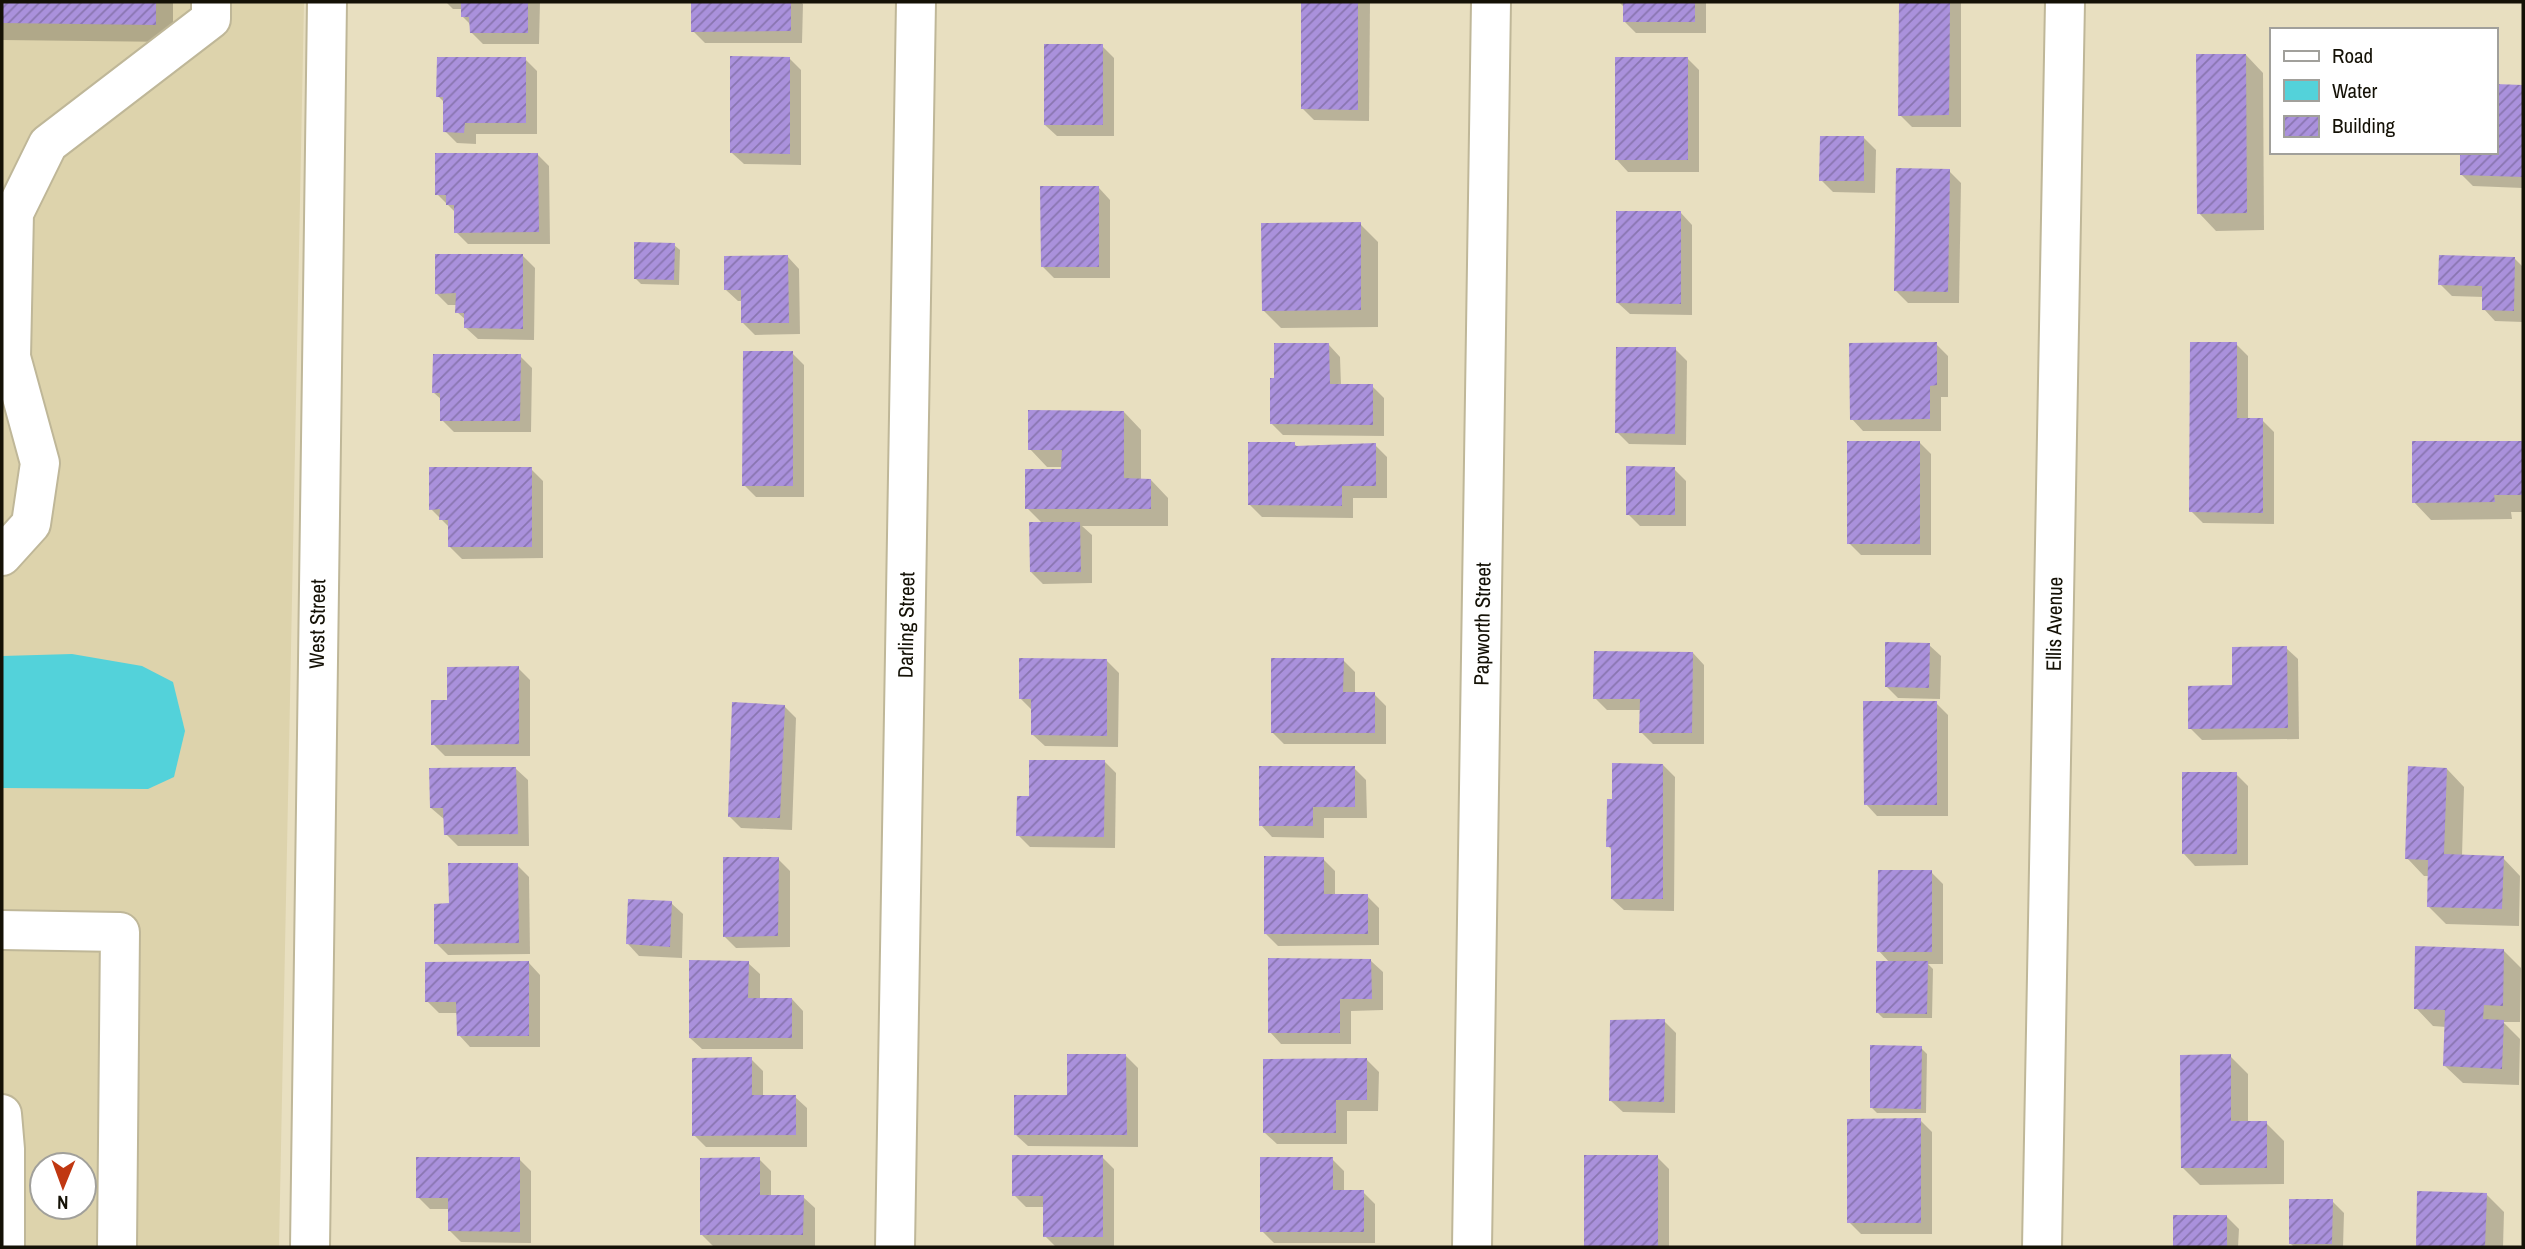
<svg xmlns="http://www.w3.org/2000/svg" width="2525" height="1249" font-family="'Archivo Narrow',sans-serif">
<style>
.built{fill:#ddd3ac;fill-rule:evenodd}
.water{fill:#53d2da}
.shadow{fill:#0003}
.building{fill:url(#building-hatch)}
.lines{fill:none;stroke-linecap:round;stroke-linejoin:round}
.minor-casing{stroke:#bfb798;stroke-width:42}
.minor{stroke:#fff;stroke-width:38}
.labels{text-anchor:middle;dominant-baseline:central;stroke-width:6;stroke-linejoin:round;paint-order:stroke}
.street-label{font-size:21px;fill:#141106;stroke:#fff}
</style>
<defs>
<pattern id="building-hatch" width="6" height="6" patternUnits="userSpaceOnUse" patternTransform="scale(1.75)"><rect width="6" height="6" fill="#aa91dc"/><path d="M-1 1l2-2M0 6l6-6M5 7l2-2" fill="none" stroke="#8975b0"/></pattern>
</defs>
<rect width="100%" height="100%" fill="#e8dfc0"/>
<!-- built -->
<path class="built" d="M2,2H304L279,1247H2ZM42,1165H84V1207H42Z"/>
<!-- water -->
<path class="water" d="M72,654L142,666L173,682L185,731L174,777L148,789L2,788V656Z"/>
<!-- shadow -->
<g class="shadow">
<path d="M2,2H173V42L2,40Z"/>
<path d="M446,2H540L539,44H483L471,32V25L463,17V9H453Z"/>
<path d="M693,2H801L803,4L802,43H705L693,31Z"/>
<path d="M1303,2H1370L1369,121L1314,120L1302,108Z"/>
<path d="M1619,2H1706V33H1636L1624,21V7Z"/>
<path d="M1901,2H1961V127H1912L1900,115Z"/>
<path d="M1102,46L1114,58V136H1057L1045,125Z"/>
<path d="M2246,55L2263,73L2264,230L2216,231L2199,213Z"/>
<path d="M789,58L801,70V165L744,164L732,153Z"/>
<path d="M1687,58L1699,70V172H1628L1617,160Z"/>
<path d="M525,59L537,71V134H476V144L457,143L445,131V103L438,96Z"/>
<path d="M2495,85L2523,86V188L2473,186L2461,174L2495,152Z"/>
<path d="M1864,138L1876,150L1875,193L1833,192L1821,180Z"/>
<path d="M537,154L549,166L550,244H468L456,232V213L437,194Z"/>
<path d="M1949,171L1961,183L1959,303H1908L1896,291Z"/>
<path d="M1099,188L1110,200V278H1054L1042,266Z"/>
<path d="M1681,213L1692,225V315L1630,314L1618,303Z"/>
<path d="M1360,224L1378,242V327L1281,328L1263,310Z"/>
<path d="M674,245L680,250L679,285L641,284L635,278Z"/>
<path d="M523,256L535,268L534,340L478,339L466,328V320L457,312V305H448L436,293Z"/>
<path d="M788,257L799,269L800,334L755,335L743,323V301H738L726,290Z"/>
<path d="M2515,259L2523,267V322L2495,321L2484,309V297L2452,296L2440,284Z"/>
<path d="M1936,344L1948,356V397H1941V431H1863L1852,419Z"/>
<path d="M2236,344L2248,356V420H2262L2274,432V524L2203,523L2191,511Z"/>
<path d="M1329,345L1340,357L1341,386H1372L1384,398V436L1283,435L1271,423L1276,380Z"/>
<path d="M1675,349L1687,361L1686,445L1629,444L1617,432Z"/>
<path d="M792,353L804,365V497H756L744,485Z"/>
<path d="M520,356L532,368L531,432H454L442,420V400L434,393Z"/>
<path d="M1124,412L1141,430V480H1151L1168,498V526H1082L1092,535V583L1043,584L1031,572L1043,524L1027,508L1063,471V467H1047L1030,449Z"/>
<path d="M1919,442L1931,454V555H1861L1849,543Z"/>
<path d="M2413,443H2523V512H2511L2512,519L2431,520L2414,502Z"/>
<path d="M1294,444L1298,447L1375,445L1387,457V498H1353V518L1262,517L1250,505Z"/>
<path d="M531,469L543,481V558L462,559L450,547V528L431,509Z"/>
<path d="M1674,469L1686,481V526H1640L1628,514Z"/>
<path d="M1929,645L1941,656L1940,699L1898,698L1886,686Z"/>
<path d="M2286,648L2298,659L2299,739L2202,740L2190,728L2234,687Z"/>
<path d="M1693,653L1704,665V744H1653L1641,732V710H1607L1595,698Z"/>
<path d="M1343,660L1355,672V694H1374L1386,706V744H1284L1272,732Z"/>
<path d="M1107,661L1119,673L1118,747L1045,746L1033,735V711L1020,698Z"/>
<path d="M518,668L530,680V756H445L433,744L449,702Z"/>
<path d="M1936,703L1948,715V816H1877L1866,804Z"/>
<path d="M784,706L796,718L792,830L741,828L729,816Z"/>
<path d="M1104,761L1116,773L1115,848L1030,847L1018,835L1031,798Z"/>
<path d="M1663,765L1675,777L1674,911L1624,910L1612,899L1613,851L1608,846L1614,801Z"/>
<path d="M1354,768L1366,780L1367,818H1324V838L1272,837L1261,825Z"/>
<path d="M516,769L528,780L529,846H458L446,834L445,820L431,808Z"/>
<path d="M2447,769L2464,787L2462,856L2503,858L2520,876L2519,926L2446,924L2428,906L2429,876H2424L2407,858Z"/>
<path d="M2236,774L2248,786V865L2195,866L2184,854Z"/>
<path d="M778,859L790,871V947L736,948L724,936Z"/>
<path d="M1323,859L1335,871V896H1367L1379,908V945L1278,946L1266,934Z"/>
<path d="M517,865L529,877L530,954L448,955L436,943Z"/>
<path d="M1931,872L1943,884V964H1928L1933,969L1932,1018H1883L1878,1013L1890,963L1879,951Z"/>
<path d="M671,903L683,914L682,958L639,956L628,944Z"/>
<path d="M2504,951L2521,968L2520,1022H2503L2520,1039L2519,1085L2463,1083L2445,1066L2446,1027L2433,1026L2416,1008Z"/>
<path d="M1371,961L1383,972V1010L1351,1011V1044H1281L1270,1032Z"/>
<path d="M529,963L540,975V1047H470L459,1035L458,1013H439L427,1001Z"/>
<path d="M748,963L760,974V1000L792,999L803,1011V1049H702L690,1038Z"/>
<path d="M1664,1021L1676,1033L1675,1113L1623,1112L1611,1101Z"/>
<path d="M1921,1048L1927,1054L1926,1113H1877L1871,1107Z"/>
<path d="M1126,1056L1138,1068V1147L1028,1146L1016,1135Z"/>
<path d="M2230,1056L2248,1074V1123H2266L2284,1141V1184L2200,1185L2182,1167Z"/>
<path d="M751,1059L763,1071V1097H795L807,1108V1147H706L694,1135Z"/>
<path d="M1367,1060L1379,1072L1378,1111H1347V1144H1277L1265,1133Z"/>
<path d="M1920,1120L1932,1132V1234H1861L1849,1222Z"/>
<path d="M1102,1157L1114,1169V1247H1056L1045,1236V1207H1026L1014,1195Z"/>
<path d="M1586,1157H1657L1669,1169V1247H1586Z"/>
<path d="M519,1159L531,1171V1243L461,1242L449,1230V1209H430L418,1197Z"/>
<path d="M759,1159L771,1171V1196L803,1197L815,1208V1246L714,1247L702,1235Z"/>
<path d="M1332,1159L1344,1171V1192H1363L1375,1204V1243H1274L1262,1231Z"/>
<path d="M2419,1193L2486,1194L2504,1212L2503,1247H2417Z"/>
<path d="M2332,1201L2344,1213L2343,1247H2294L2290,1243Z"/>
<path d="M2175,1217H2227L2239,1229L2238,1247H2175Z"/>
</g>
<!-- building -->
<g class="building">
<path d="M2,2H156V25L2,23Z"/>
<path d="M461,2H528V33H470L469,17H461Z"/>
<path d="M691,2H791V31L691,32Z"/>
<path d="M1301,2H1358V110L1301,109Z"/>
<rect x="1623" y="2" width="72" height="20"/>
<path d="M1899,2H1950L1949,115L1898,116Z"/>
<rect x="1044" y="44" width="59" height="81"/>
<path d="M2196,54H2246L2247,213L2197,214Z"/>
<path d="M730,56L790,57V154L730,153Z"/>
<path d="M437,57H526V123H465L464,133L443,132V97H436Z"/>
<rect x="1615" y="57" width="73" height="103"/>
<path d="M2495,84L2523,85V177L2460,175V152H2495Z"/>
<path d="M1820,136H1864V181H1819Z"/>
<path d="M435,153H538L539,232L454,233V205H446V195H435Z"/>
<path d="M1896,168L1950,169L1948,292L1894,291Z"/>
<path d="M1040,186H1099V267H1041Z"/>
<path d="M1616,211H1681V304L1616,303Z"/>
<path d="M1361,222V310L1262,311L1261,223Z"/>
<path d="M634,242L675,243L674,280L634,279Z"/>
<path d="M435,254H523V329L464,328V313H455L456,293L435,294Z"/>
<path d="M788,255L789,323H741V290H724V256Z"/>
<path d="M2439,255L2515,257L2514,311L2482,310V286L2438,285Z"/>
<path d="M1937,342V385L1930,386V419L1850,420L1849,343Z"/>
<path d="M2190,342H2237V418H2263V513L2189,512Z"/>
<path d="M1274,343H1329L1330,384H1373V425L1270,424V378H1274Z"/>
<path d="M1616,347H1676L1675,434L1615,433Z"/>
<path d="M743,351H793V486H742Z"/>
<path d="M433,354H521L520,421H440V393H432Z"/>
<path d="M1028,410L1124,411V478L1151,479V509H1025V469H1061L1062,450H1028Z"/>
<rect x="1847" y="441" width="73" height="103"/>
<path d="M2412,441H2523V495H2494L2495,502L2412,503Z"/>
<path d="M1248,442H1295V446L1376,443V486H1342V506L1248,505Z"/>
<path d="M1626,466L1675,467V515H1626Z"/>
<path d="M429,467H532V547H448V520H439L440,509L429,510Z"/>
<path d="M1029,522H1080L1081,572H1030Z"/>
<path d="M1885,642L1930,643L1929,688L1885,687Z"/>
<path d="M2287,646L2288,728L2188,729V686L2232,685V647Z"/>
<path d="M1594,651L1693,652L1692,733H1639L1640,699H1593Z"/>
<path d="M1019,658L1107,659V736L1031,735V699H1019Z"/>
<path d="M1271,658H1344L1343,692H1375V733H1271Z"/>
<path d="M519,666V744L431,745V700H447V667Z"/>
<path d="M1863,701H1937V805H1864Z"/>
<path d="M732,702L785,705L780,818L728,817Z"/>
<path d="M1029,760H1105L1104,837L1016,836L1017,796H1029Z"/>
<path d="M1612,763L1663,764V899H1611V847H1606L1607,799H1612Z"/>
<path d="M1259,766H1355V807H1313V826H1259Z"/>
<path d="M2408,766L2447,768L2444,854L2504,856L2502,909L2427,907L2428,860L2405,859Z"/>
<path d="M516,767L518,834L444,835L443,808H430L429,768Z"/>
<rect x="2182" y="772" width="55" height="82"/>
<path d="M1264,856L1324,857V894H1368V934H1264Z"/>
<path d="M723,857H779L778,936L723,937Z"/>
<path d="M448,863H518L519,943L434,944V904L449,903Z"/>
<path d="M1878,870H1932V952H1877Z"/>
<path d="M628,899L672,901L670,947L626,944Z"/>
<path d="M2415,946L2504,949L2503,1006L2484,1005L2483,1019L2504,1020L2502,1069L2443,1066L2445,1010L2414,1009Z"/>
<path d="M1268,958L1371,959L1372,999H1340V1033H1268Z"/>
<path d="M689,960L749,961L748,998H792V1038H689Z"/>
<path d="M529,961V1036H457L456,1002H425V962Z"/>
<path d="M1876,961H1928L1927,1014L1876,1013Z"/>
<path d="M1665,1019L1664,1102L1609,1101L1610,1020Z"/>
<path d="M1870,1045L1922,1046L1921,1109L1870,1108Z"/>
<path d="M1067,1054H1126L1127,1135H1014V1095H1067Z"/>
<path d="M2231,1054V1121H2267V1168H2181L2180,1055Z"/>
<path d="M752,1057V1095H796V1135L692,1136V1058Z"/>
<path d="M1367,1058V1100H1336V1133H1263V1059Z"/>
<path d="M1921,1118V1223H1847V1119Z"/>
<path d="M1012,1155H1103V1237H1043V1196H1012Z"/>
<rect x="1584" y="1155" width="74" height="92"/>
<path d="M416,1157H520V1232L448,1231V1198H416Z"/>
<path d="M760,1157V1195H804L803,1235H700V1158Z"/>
<path d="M1260,1157H1333V1190H1364V1232H1260Z"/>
<path d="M2417,1191L2487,1193L2485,1247H2416Z"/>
<path d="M2289,1199H2333L2332,1244H2289Z"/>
<rect x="2173" y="1215" width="54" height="32"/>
</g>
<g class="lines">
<!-- minor casing -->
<g class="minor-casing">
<g id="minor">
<path d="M2,556L31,524L40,463L11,357L14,213L48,144L211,19V2"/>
<path d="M2,930L120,932L117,1247"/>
<path d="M2,1114L5,1149V1247"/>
<path d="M310,1247L327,2"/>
<path d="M895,1247L916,2"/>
<path d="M1472,1247L1491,2"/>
<path d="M2042,1247L2065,2"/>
</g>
</g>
<!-- minor -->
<use href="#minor" class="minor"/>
</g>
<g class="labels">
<!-- street labels -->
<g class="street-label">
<text transform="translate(317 624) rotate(-89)">West Street</text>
<text transform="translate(1482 624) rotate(-89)">Papworth Street</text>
<text transform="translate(2054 624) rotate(-89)">Ellis Avenue</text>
<text transform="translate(906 625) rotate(-89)">Darling Street</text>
</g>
</g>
<!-- border -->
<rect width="2525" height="1249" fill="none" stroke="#141106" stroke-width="7"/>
<!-- legend -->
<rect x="2270" y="28" width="228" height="126" fill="#ffffff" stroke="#a1a09b" stroke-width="2"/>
<rect x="2284" y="51" width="35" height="10" fill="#ffffff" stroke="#a1a09b" stroke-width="2"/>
<text x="2332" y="63" font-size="21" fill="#141106">Road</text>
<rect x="2284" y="80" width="35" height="21" fill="#53d2da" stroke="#a1a09b" stroke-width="2"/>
<text x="2332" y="98" font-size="21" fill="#141106">Water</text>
<rect x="2284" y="116" width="35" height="21" fill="url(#building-hatch)" stroke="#a1a09b" stroke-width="2"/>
<text x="2332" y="133" font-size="21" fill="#141106">Building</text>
<!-- north arrow -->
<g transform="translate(63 1186) rotate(181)"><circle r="33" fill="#ffffff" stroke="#a1a09b" stroke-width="2"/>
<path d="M0-5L12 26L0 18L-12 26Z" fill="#c03711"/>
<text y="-10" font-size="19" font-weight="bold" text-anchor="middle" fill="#141106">N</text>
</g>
</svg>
